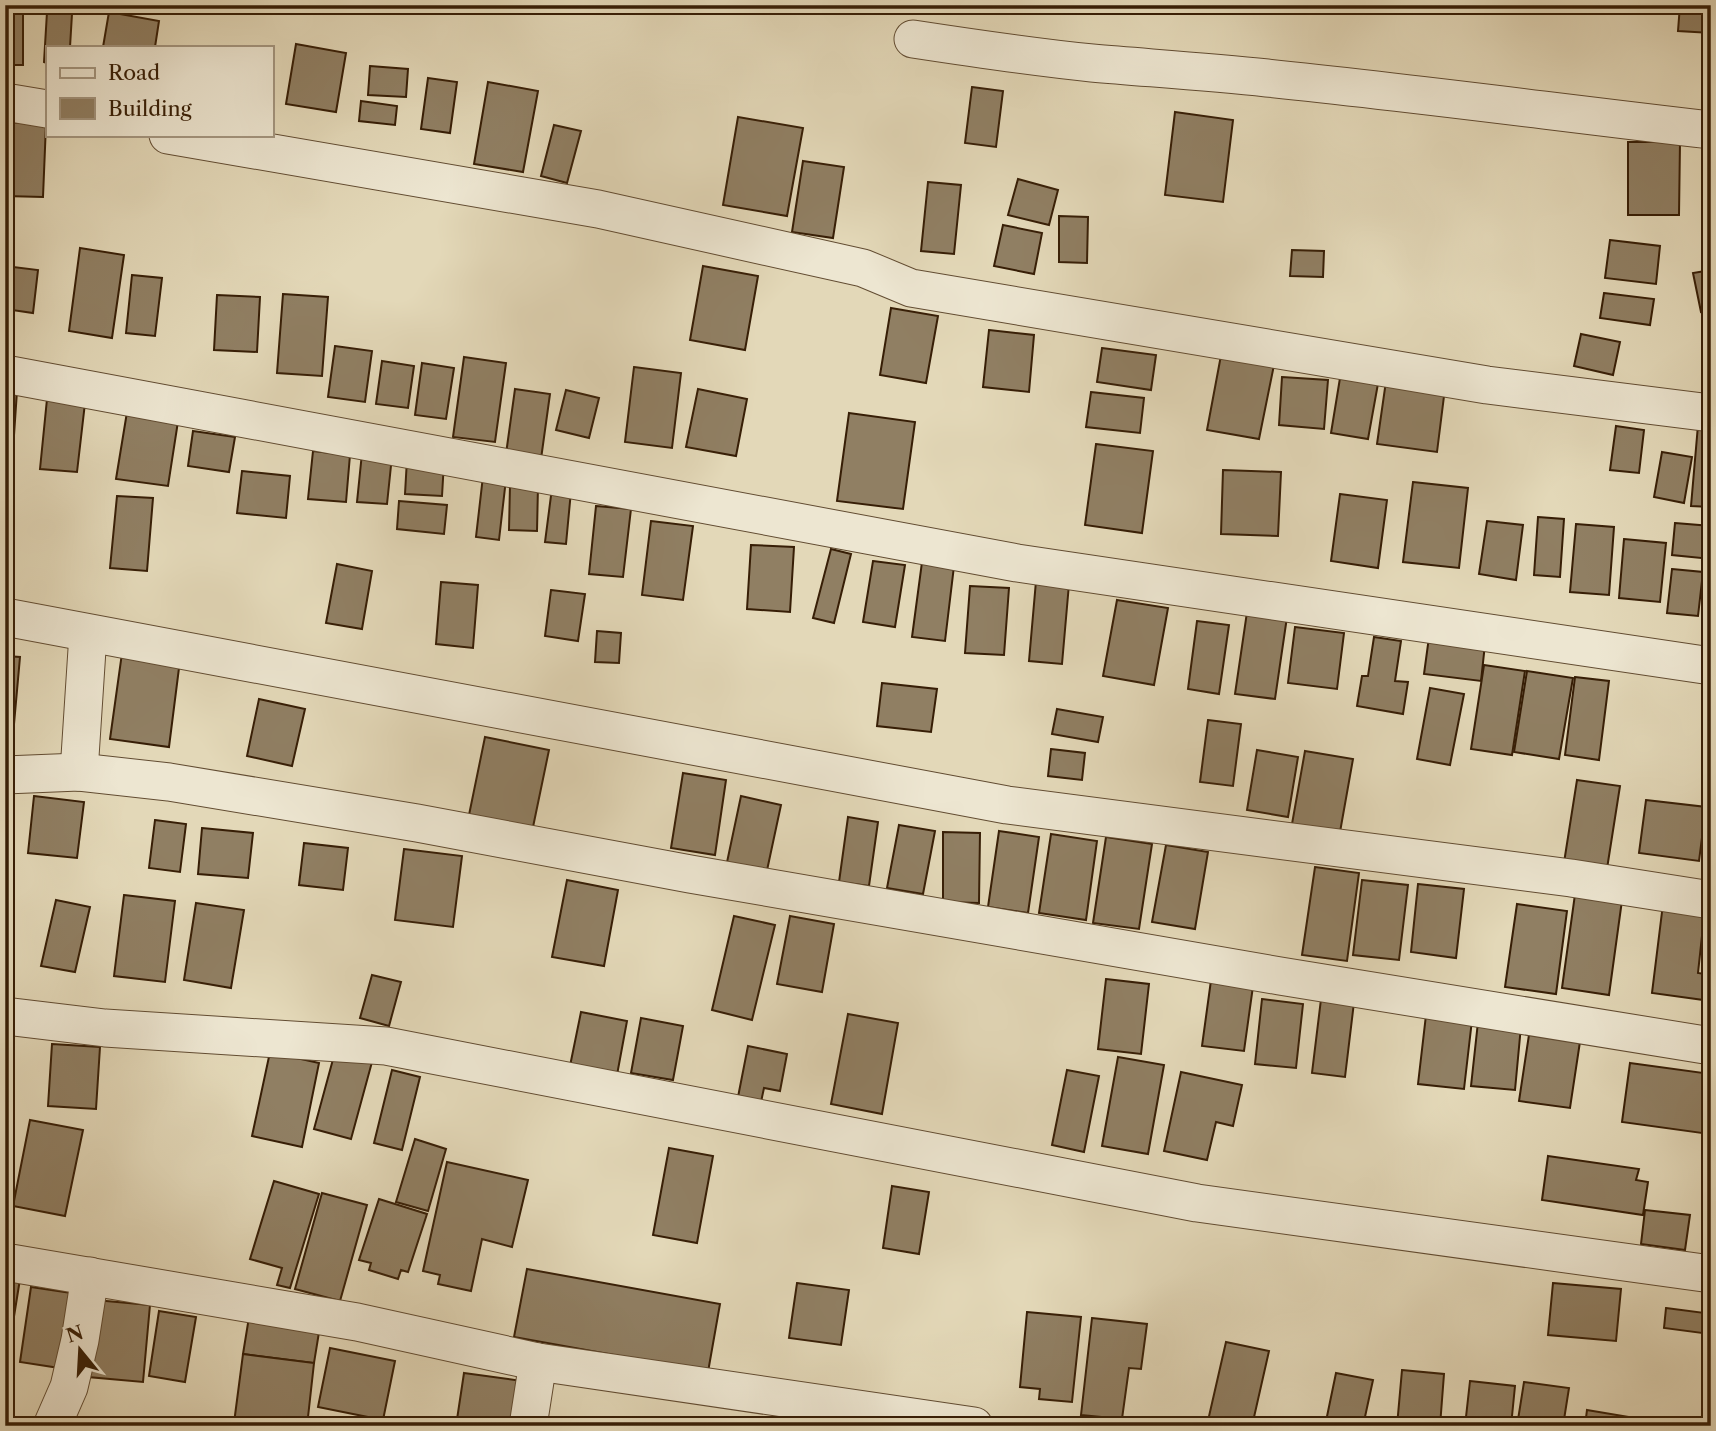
<svg xmlns="http://www.w3.org/2000/svg" width="1716" height="1431" font-family="'Libre Caslon Text',serif">
<style>
.building{fill:#907f63;stroke:#371e06;stroke-width:2}
.lines{fill:none;stroke-linecap:round;stroke-linejoin:round}
.minor-casing{stroke:#624c32;stroke-width:39}
.minor{stroke:#ede6d1;stroke-width:37}
</style>
<rect width="100%" height="100%" fill="#e3d8b8"/>
<filter id="stains"><feTurbulence type="fractalNoise" baseFrequency=".00286" numOctaves="4"/><feColorMatrix values="0 0 0 0 .2 0 0 0 0 .09 0 0 0 0 .02 0 0 0 .5 -.17"/></filter>
<radialGradient id="worn" r=".72"><stop offset=".6" stop-color="#630" stop-opacity="0"/><stop offset="1" stop-color="#630" stop-opacity=".3"/></radialGradient>
<!-- building -->
<g class="building">
<rect x="5" y="5" width="18" height="60"/>
<path d="M1680,5H1711V33L1678,31Z"/>
<path d="M47,12L72,14L70,47H47V63L44,62Z"/>
<path d="M109,12L159,21L155,47H103Z"/>
<path d="M296,44L346,53L336,112L286,104Z"/>
<path d="M370,66L408,69L406,97L368,95Z"/>
<path d="M428,78L457,82L450,133L421,129Z"/>
<path d="M488,82L538,91L523,172L474,164Z"/>
<path d="M972,87L1003,91L996,147L965,143Z"/>
<path d="M361,101L397,106L395,125L359,121Z"/>
<path d="M1175,112L1233,120L1223,202L1165,195Z"/>
<path d="M738,117L803,128L787,216L723,205Z"/>
<path d="M5,122L46,124L43,197L5,196Z"/>
<path d="M554,125L581,131L567,183L541,176Z"/>
<path d="M1628,142H1680L1679,215H1628Z"/>
<path d="M803,161L844,167L833,238L792,232Z"/>
<path d="M1018,179L1058,190L1049,225L1008,215Z"/>
<path d="M928,182L961,185L954,254L921,251Z"/>
<path d="M1059,216L1088,217L1087,263L1059,262Z"/>
<path d="M1003,225L1042,233L1034,274L994,266Z"/>
<path d="M1610,240L1660,246L1656,284L1605,278Z"/>
<path d="M80,248L124,255L112,338L69,331Z"/>
<path d="M1292,250L1324,251L1323,277L1290,276Z"/>
<path d="M5,266L38,270L33,313L5,309Z"/>
<path d="M703,266L758,276L745,350L690,340Z"/>
<path d="M1711,270V310L1701,312L1693,273Z"/>
<path d="M132,275L162,278L155,336L126,333Z"/>
<path d="M1604,293L1654,299L1650,325L1600,318Z"/>
<path d="M283,294L328,297L322,376L277,373Z"/>
<path d="M217,295L260,297L257,352L214,350Z"/>
<path d="M891,308L938,316L926,383L880,375Z"/>
<path d="M989,330L1034,335L1029,392L983,387Z"/>
<path d="M1581,334L1620,342L1613,375L1574,366Z"/>
<path d="M335,346L372,351L365,402L328,397Z"/>
<path d="M1102,348L1156,355L1151,390L1097,382Z"/>
<path d="M1222,350L1275,360L1259,439L1207,430Z"/>
<path d="M464,357L506,363L495,442L453,437Z"/>
<path d="M382,361L414,366L408,408L376,404Z"/>
<path d="M422,363L454,368L446,419L415,415Z"/>
<path d="M634,367L681,373L672,448L625,442Z"/>
<path d="M1341,372L1379,378L1368,439L1331,433Z"/>
<path d="M1282,377L1328,380L1324,429L1279,425Z"/>
<path d="M1386,381L1445,388L1437,452L1377,444Z"/>
<path d="M515,389L550,394L541,459L506,454Z"/>
<path d="M698,389L747,399L736,456L686,447Z"/>
<path d="M5,390L17,391L13,450L5,449Z"/>
<path d="M566,390L599,398L589,438L556,430Z"/>
<path d="M1091,392L1144,398L1140,433L1086,427Z"/>
<path d="M47,399L85,403L77,472L40,469Z"/>
<path d="M128,406L179,415L168,486L116,479Z"/>
<path d="M849,413L915,422L903,509L837,501Z"/>
<path d="M1698,425L1711,426V507L1691,506Z"/>
<path d="M1616,426L1644,430L1639,473L1610,470Z"/>
<path d="M193,431L235,437L229,472L188,466Z"/>
<path d="M1096,444L1153,451L1142,533L1085,525Z"/>
<path d="M313,451L350,455L346,502L308,499Z"/>
<path d="M1662,452L1692,457L1684,503L1654,497Z"/>
<path d="M362,453L392,456L387,504L357,502Z"/>
<path d="M407,459L444,462L442,496L405,494Z"/>
<path d="M1223,470L1281,472L1278,536L1221,534Z"/>
<path d="M242,471L290,476L286,518L237,513Z"/>
<path d="M483,476L506,479L499,540L476,537Z"/>
<path d="M1413,482L1468,488L1459,568L1403,562Z"/>
<path d="M510,485L538,486L537,531L509,530Z"/>
<path d="M552,488L571,491L566,544L545,542Z"/>
<path d="M1340,494L1387,500L1378,568L1331,561Z"/>
<path d="M117,496L153,498L147,571L110,568Z"/>
<path d="M399,501L447,505L444,534L397,529Z"/>
<path d="M596,506L631,509L623,577L589,574Z"/>
<path d="M1538,517L1564,519L1560,577L1534,575Z"/>
<path d="M651,521L693,526L683,600L642,595Z"/>
<path d="M1487,521L1523,525L1516,580L1479,574Z"/>
<path d="M1675,523L1711,526V559L1672,555Z"/>
<path d="M1576,524L1614,527L1609,595L1570,592Z"/>
<path d="M1624,539L1666,543L1660,602L1619,598Z"/>
<path d="M751,545L794,547L790,612L747,609Z"/>
<path d="M831,549L851,554L834,623L813,618Z"/>
<path d="M873,561L905,565L895,627L863,622Z"/>
<path d="M922,562L954,566L945,641L912,637Z"/>
<path d="M337,564L372,571L362,629L326,623Z"/>
<path d="M1672,569L1703,572L1698,616L1667,613Z"/>
<path d="M1036,581L1069,584L1062,664L1029,661Z"/>
<path d="M441,582L478,585L473,648L436,644Z"/>
<path d="M970,586L1009,588L1004,655L965,653Z"/>
<path d="M551,590L585,594L578,641L545,636Z"/>
<path d="M1117,600L1168,608L1154,685L1103,676Z"/>
<path d="M1247,612L1287,617L1275,699L1235,694Z"/>
<path d="M1197,621L1229,625L1219,694L1188,689Z"/>
<path d="M1295,627L1344,633L1337,689L1288,683Z"/>
<path d="M597,631L621,633L619,663L595,662Z"/>
<path d="M1374,637L1401,641L1395,681L1408,682L1403,714L1357,706L1362,676H1368Z"/>
<path d="M1429,637L1485,644L1481,681L1424,674Z"/>
<path d="M122,653L180,660L169,747L110,739Z"/>
<path d="M5,656L20,657L14,724H5Z"/>
<path d="M1484,665L1525,671L1512,755L1471,749Z"/>
<path d="M1527,671L1573,678L1559,759L1514,752Z"/>
<path d="M1575,677L1609,681L1599,760L1565,755Z"/>
<path d="M882,683L937,689L931,732L877,726Z"/>
<path d="M1430,688L1464,694L1450,765L1417,759Z"/>
<path d="M259,699L305,709L292,766L247,756Z"/>
<path d="M1057,709L1103,717L1098,742L1052,734Z"/>
<path d="M1208,720L1241,724L1233,786L1200,782Z"/>
<path d="M485,737L549,750L533,827L469,815Z"/>
<path d="M1051,749L1085,753L1082,780L1048,776Z"/>
<path d="M1257,750L1298,757L1288,817L1247,810Z"/>
<path d="M1305,751L1353,759L1340,832L1292,824Z"/>
<path d="M683,773L726,780L715,855L671,848Z"/>
<path d="M1577,780L1620,786L1606,875L1563,869Z"/>
<path d="M34,796L84,802L77,858L28,853Z"/>
<path d="M741,796L781,805L766,875L726,867Z"/>
<path d="M1646,800L1706,807L1699,861L1639,853Z"/>
<path d="M848,817L878,822L869,886L839,882Z"/>
<path d="M155,820L186,824L180,872L149,868Z"/>
<path d="M899,825L935,831L923,894L887,888Z"/>
<path d="M202,828L253,833L248,878L198,874Z"/>
<path d="M999,831L1039,837L1028,913L988,907Z"/>
<path d="M943,832L980,833L979,903L943,902Z"/>
<path d="M1051,834L1097,841L1086,920L1039,913Z"/>
<path d="M1106,837L1152,844L1139,929L1093,923Z"/>
<path d="M304,843L348,848L343,890L299,885Z"/>
<path d="M1166,845L1208,852L1195,929L1152,922Z"/>
<path d="M404,849L462,856L453,927L395,920Z"/>
<path d="M1315,867L1359,873L1347,961L1302,955Z"/>
<path d="M567,880L618,890L604,966L552,957Z"/>
<path d="M1362,880L1408,885L1399,960L1353,955Z"/>
<path d="M1418,884L1464,889L1456,958L1411,952Z"/>
<path d="M1576,887L1623,893L1609,995L1562,988Z"/>
<path d="M124,895L175,901L165,982L114,976Z"/>
<path d="M56,900L90,907L75,972L41,966Z"/>
<path d="M196,903L244,910L231,988L184,980Z"/>
<path d="M1517,904L1567,911L1556,994L1505,987Z"/>
<path d="M1663,904L1705,908L1698,973L1711,975V1001L1652,993Z"/>
<path d="M734,916L775,925L752,1020L712,1010Z"/>
<path d="M790,916L834,924L822,992L777,984Z"/>
<path d="M1212,973L1254,979L1244,1051L1202,1046Z"/>
<path d="M372,975L401,982L389,1026L360,1018Z"/>
<path d="M1106,979L1149,984L1141,1054L1098,1049Z"/>
<path d="M1322,991L1355,994L1345,1077L1312,1073Z"/>
<path d="M1262,999L1303,1004L1296,1068L1255,1064Z"/>
<path d="M581,1012L627,1021L617,1075L570,1066Z"/>
<path d="M848,1014L898,1023L882,1114L831,1104Z"/>
<path d="M1426,1015L1472,1020L1464,1089L1418,1084Z"/>
<path d="M641,1018L683,1026L673,1080L631,1073Z"/>
<path d="M1478,1022L1521,1026L1515,1090L1471,1086Z"/>
<path d="M1530,1028L1581,1035L1570,1108L1519,1101Z"/>
<path d="M52,1044L100,1047L96,1109L48,1106Z"/>
<path d="M748,1046L787,1054L780,1091L764,1088L761,1102L738,1097Z"/>
<path d="M270,1052L319,1063L302,1147L252,1136Z"/>
<path d="M335,1052L372,1062L351,1139L314,1129Z"/>
<path d="M1118,1057L1164,1065L1148,1154L1102,1146Z"/>
<path d="M1630,1063L1711,1074V1123L1709,1134L1622,1122Z"/>
<path d="M392,1070L420,1077L402,1150L374,1143Z"/>
<path d="M1067,1070L1099,1076L1084,1152L1052,1145Z"/>
<path d="M1181,1072L1242,1085L1233,1126L1216,1122L1207,1160L1164,1151Z"/>
<path d="M30,1120L83,1130L65,1216L13,1206Z"/>
<path d="M415,1139L446,1149L428,1211L396,1202Z"/>
<path d="M669,1148L713,1156L697,1243L653,1235Z"/>
<path d="M1548,1156L1639,1169L1636,1180L1648,1182L1643,1215L1542,1200Z"/>
<path d="M447,1162L528,1180L512,1247L482,1239L471,1291L438,1284L440,1275L423,1271Z"/>
<path d="M274,1181L319,1194L290,1288L277,1285L282,1268L250,1259Z"/>
<path d="M892,1186L929,1192L919,1254L883,1248Z"/>
<path d="M322,1193L367,1205L340,1301L295,1289Z"/>
<path d="M379,1199L427,1214L408,1272L401,1270L398,1279L369,1270L371,1263L359,1260Z"/>
<path d="M1645,1210L1690,1215L1685,1250L1641,1244Z"/>
<path d="M527,1269L720,1304L708,1372L514,1337Z"/>
<path d="M5,1277L20,1279L7,1360H5Z"/>
<path d="M797,1283L849,1290L841,1345L789,1338Z"/>
<path d="M1553,1283L1621,1289L1616,1341L1548,1335Z"/>
<path d="M31,1287L78,1294L66,1369L20,1362Z"/>
<path d="M95,1300L150,1305L143,1382L88,1377Z"/>
<path d="M1666,1308L1705,1313L1702,1333L1664,1328Z"/>
<path d="M159,1311L196,1317L185,1382L149,1376Z"/>
<path d="M1027,1312L1081,1317L1072,1402L1039,1399L1040,1389L1020,1387Z"/>
<path d="M249,1317L320,1326L314,1363L243,1354Z"/>
<path d="M1092,1318L1147,1324L1141,1369L1129,1368L1122,1419L1081,1415Z"/>
<path d="M1226,1342L1269,1351L1252,1426L1207,1425Z"/>
<path d="M330,1348L395,1361L383,1420L318,1407Z"/>
<path d="M243,1354L314,1363L307,1426H255L234,1423Z"/>
<path d="M1402,1370L1444,1374L1440,1426H1397Z"/>
<path d="M464,1373L522,1381L516,1426H456Z"/>
<path d="M1336,1373L1373,1380L1363,1426H1325Z"/>
<path d="M1470,1381L1515,1386L1511,1426H1465Z"/>
<path d="M1524,1382L1569,1388L1563,1426H1517Z"/>
<path d="M1587,1410L1635,1418L1633,1426H1585Z"/>
<path d="M762,1418L796,1426H760Z"/>
</g>
<g class="lines">
<!-- minor casing -->
<g class="minor-casing">
<g id="minor">
<path d="M913,39C972,48 1032,57 1092,63C1150,68 1209,72 1267,78C1415,93 1563,113 1711,130"/>
<path d="M5,102L47,109"/>
<path d="M168,135L598,209L863,268L911,288L1487,385L1711,413"/>
<path d="M5,374L1017,563L1711,666"/>
<path d="M5,617L1007,805L1571,878L1711,900"/>
<path d="M79,772L88,634"/>
<path d="M5,775L79,772L169,782L417,823L690,874L1280,976L1711,1046"/>
<path d="M5,1016L105,1028L386,1046L1197,1203L1711,1274"/>
<path d="M5,1262L357,1322L538,1362L974,1426"/>
<path d="M52,1426L69,1387L80,1340L90,1276"/>
<path d="M528,1426L538,1362"/>
</g>
</g>
<!-- minor -->
<use href="#minor" class="minor"/>
</g>
<!-- margin -->
<rect width="1716" height="1431" fill="none" stroke="#e3d8b8" stroke-width="28"/>
<rect x="7" y="7" width="1702" height="1417" fill="none" stroke="#371e06" stroke-width="3.5"/>
<rect x="14" y="14" width="1688" height="1403" fill="none" stroke="#371e06" stroke-width="2"/>
<!-- legend -->
<rect x="46" y="46" width="228" height="91" fill="#ede6d1" stroke="#a49680" stroke-width="2"/>
<rect x="60" y="68" width="35" height="10" fill="#ede6d1" stroke="#a49680" stroke-width="2"/>
<text x="108" y="80" font-size="21" fill="#371e06">Road</text>
<rect x="60" y="98" width="35" height="21" fill="#907f63" stroke="#a49680" stroke-width="2"/>
<text x="108" y="116" font-size="21" fill="#371e06">Building</text>
<!-- north arrow -->
<g transform="translate(80 1350) rotate(342)" stroke="#ede6d1" stroke-width="5" paint-order="stroke">
<path d="M0-5L12 26L0 18L-12 26Z" fill="#371e06"/>
<text y="-10" font-size="19" font-weight="bold" text-anchor="middle" fill="#371e06">N</text>
</g>
<rect width="100%" height="100%" filter="url(#stains)"/>
<rect width="100%" height="100%" fill="url(#worn)"/>
</svg>
